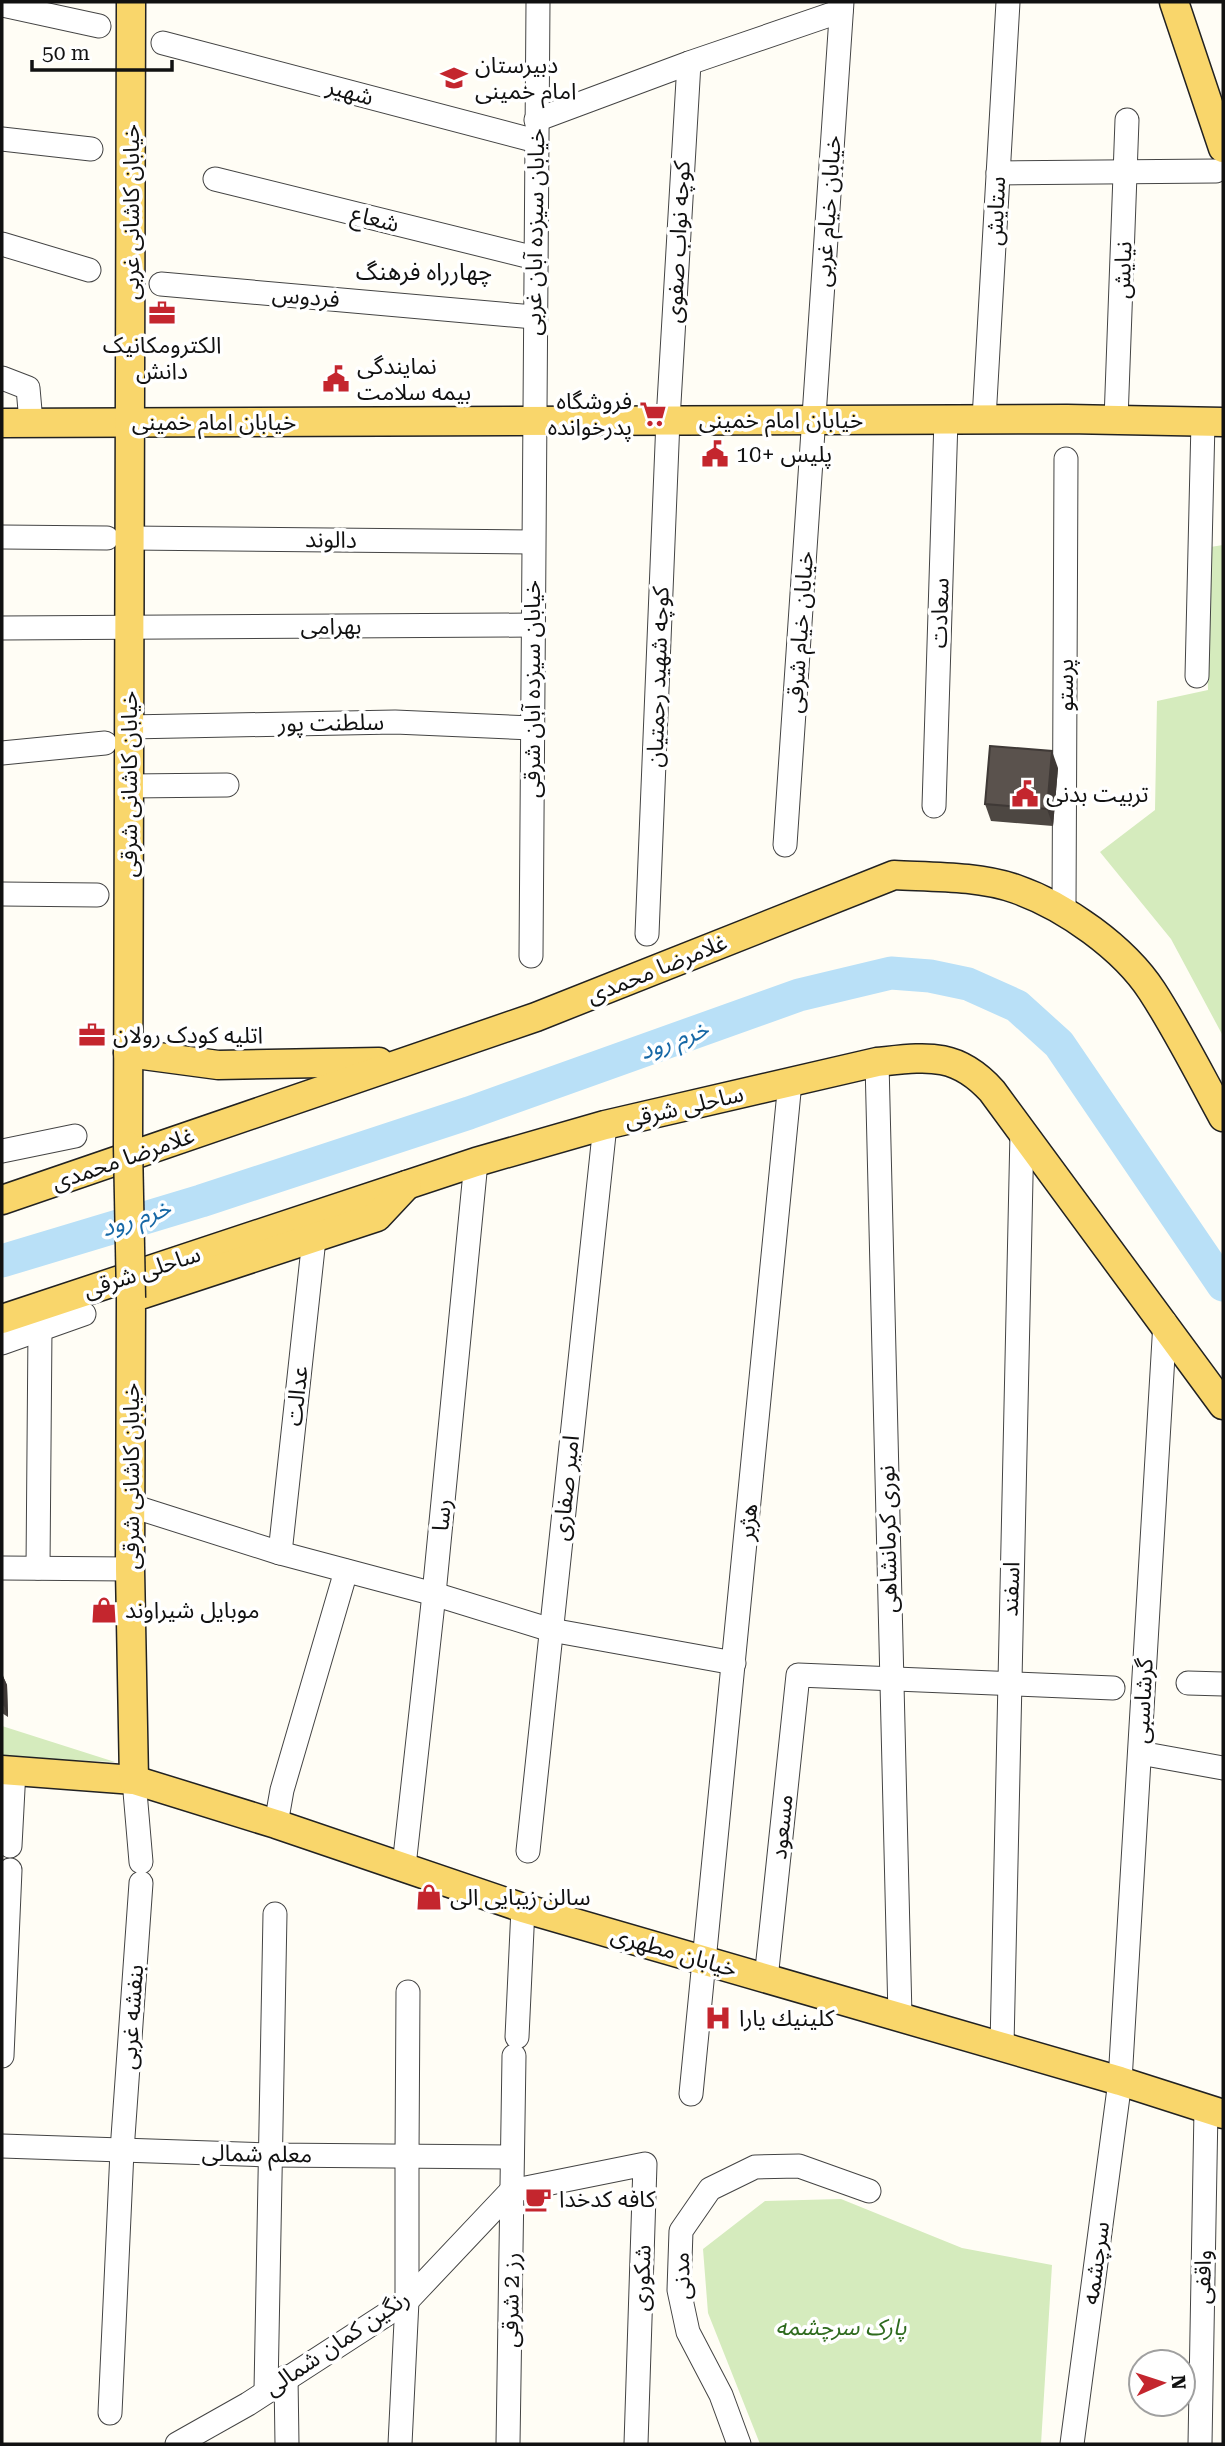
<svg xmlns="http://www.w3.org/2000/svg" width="1225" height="2446" font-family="'Roboto Serif','Noto Sans Arabic',serif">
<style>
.park{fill:#d5ebbd}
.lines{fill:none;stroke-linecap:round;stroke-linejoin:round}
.river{stroke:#b9e0f7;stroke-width:33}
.minor-casing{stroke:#444;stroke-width:25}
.major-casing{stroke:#222;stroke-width:31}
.minor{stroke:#fff;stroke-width:23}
.major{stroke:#f9d66b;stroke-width:28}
.major-bridge-casing{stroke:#222;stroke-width:31;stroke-linecap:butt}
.major-bridge{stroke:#f9d66b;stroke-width:28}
.wall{fill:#4d4742}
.shaded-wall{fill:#3f3936}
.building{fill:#5a524d;stroke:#3f3936;stroke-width:2}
.labels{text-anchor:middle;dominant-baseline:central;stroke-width:7;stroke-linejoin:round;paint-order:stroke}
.poi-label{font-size:23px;fill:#111;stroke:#fff;text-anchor:start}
.street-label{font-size:23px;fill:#111;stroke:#fff}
.park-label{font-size:23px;font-style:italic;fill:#2f6b1f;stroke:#fff}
.neighbourhood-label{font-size:24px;fill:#111;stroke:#fff}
.water-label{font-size:24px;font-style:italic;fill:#1768a6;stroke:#fff}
</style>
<rect width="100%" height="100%" fill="#fffdf5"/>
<!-- park -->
<g class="park">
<path d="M1223,545V1036L1171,939L1100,852L1155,810L1157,701L1208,690L1204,548Z"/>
<path d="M2,1726L115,1762L2,1757Z"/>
<path d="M841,2199L962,2248L1052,2265L1041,2444H760L708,2313L703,2249L765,2201Z"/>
</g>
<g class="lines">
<!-- river -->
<path class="river" d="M2,1261L201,1201L469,1113L799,995L891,973L930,976L968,984L1017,1006L1059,1044L1223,1285"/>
<!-- minor casing -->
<g class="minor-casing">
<g id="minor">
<path d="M2,5L99,26"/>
<path d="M163,43L536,141"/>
<path d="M536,120L689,63L841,11"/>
<path d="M2,139L91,149"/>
<path d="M998,173L1216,171"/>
<path d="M215,179L535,258"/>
<path d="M2,244L89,270"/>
<path d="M161,284L534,317"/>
<path d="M2,378L28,388L31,422"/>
<path d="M984,419L1008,2"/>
<path d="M1116,420L1127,120"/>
<path d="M2,537L107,538"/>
<path d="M130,538L532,542"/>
<path d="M2,628L532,625"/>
<path d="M1197,676L1203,422"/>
<path d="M129,727L395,722L532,728"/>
<path d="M2,753L105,743"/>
<path d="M129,786L227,785"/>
<path d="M934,806L946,419"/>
<path d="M785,845L842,2"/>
<path d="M2,894L97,895"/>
<path d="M1064,910L1066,459"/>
<path d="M647,934L668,420L689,63"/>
<path d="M531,956L538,2"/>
<path d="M877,1062L900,2016"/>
<path d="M2,1151L75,1136"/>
<path d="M2,1343L84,1314"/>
<path d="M132,1506L280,1553L434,1594L551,1630L734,1663"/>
<path d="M280,1553L314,1239"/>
<path d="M2,1568L130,1569"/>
<path d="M38,1568L40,1328"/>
<path d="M1188,1683L1223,1684"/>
<path d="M1140,1753L1223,1768"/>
<path d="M134,1780L141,1862"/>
<path d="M276,1824L282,1790L346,1571"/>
<path d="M10,1846L14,1770"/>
<path d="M528,1851L605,1125"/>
<path d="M404,1866L434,1594L476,1162"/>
<path d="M766,1979L798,1675L1113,1688"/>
<path d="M517,2037L523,1908"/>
<path d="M1002,2046L1022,1132"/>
<path d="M2,2056L10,1870"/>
<path d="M691,2094L790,1082"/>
<path d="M2,2146L270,2155L512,2157"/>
<path d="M407,2157L408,1992"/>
<path d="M286,2377L287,2444"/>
<path d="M266,2390L275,1914"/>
<path d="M110,2413L122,2151L141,1883"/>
<path d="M177,2444L248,2404L407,2301L511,2191L645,2164L636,2444"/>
<path d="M400,2444L407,2301V2165"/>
<path d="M508,2444L514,2056"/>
<path d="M739,2444L721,2395L688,2332L679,2290L681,2231L710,2189L755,2167L799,2166L869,2191"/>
<path d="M1072,2444L1120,2081L1165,1322"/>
<path d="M1200,2444L1206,2109"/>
</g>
</g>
<!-- major casing -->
<g class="major-casing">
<g id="major">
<path d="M1174,2L1223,148"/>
<path d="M2,423L1067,419L1223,422"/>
<path d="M128,1053L218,1065L379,1062"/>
<path d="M128,1146L131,2"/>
<path d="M2,1200L536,1017L894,875C934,877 979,876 1016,889C1065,906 1124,948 1152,991C1178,1031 1200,1075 1223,1117"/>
<path d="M2,1319L476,1162L605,1125L877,1062C926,1057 956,1051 992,1091L1223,1405"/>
<path d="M2,1770L134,1780L276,1824L523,1908L1120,2081L1223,2114"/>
<path d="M134,1780L130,1569L131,1298L377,1217L407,1185"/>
</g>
</g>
<!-- minor -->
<use href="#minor" class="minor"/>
<!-- major -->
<use href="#major" class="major"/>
<!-- major-bridge casing -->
<g class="major-bridge-casing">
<path id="major-bridge" d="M128,1146L131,1298"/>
</g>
<!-- major-bridge -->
<use href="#major-bridge" class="major-bridge"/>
</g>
<!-- wall -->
<g class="wall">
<path d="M1058,768L1053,826L991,821L985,804Z"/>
<path d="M2,1674L7,1685L8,1717L2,1713Z"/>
</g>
<!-- shaded-wall -->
<g class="shaded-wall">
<path d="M1052,751L1058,768L1053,826L1047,809Z"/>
<path d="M2,1674L7,1685L8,1717L4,1705Z"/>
</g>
<!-- building -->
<g class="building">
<path d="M990,746L1052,751L1047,809L985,804Z"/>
<path d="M2,1674L4,1705L2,1704Z"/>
</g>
<!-- icons -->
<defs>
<g id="school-bare" transform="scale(2.1)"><path d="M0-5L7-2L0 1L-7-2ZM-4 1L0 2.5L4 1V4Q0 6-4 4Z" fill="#c4262e" stroke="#fff" stroke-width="2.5" paint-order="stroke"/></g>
<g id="office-bare" transform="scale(2.1)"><path d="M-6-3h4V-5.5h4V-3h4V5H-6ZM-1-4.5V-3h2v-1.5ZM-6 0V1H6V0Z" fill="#c4262e" stroke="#fff" stroke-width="2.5" paint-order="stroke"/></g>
<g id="civic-bare" transform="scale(2.1)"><path d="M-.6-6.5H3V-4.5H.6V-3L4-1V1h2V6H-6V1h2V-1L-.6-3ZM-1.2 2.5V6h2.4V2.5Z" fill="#c4262e" stroke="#fff" stroke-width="2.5" paint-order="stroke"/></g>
<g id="supermarket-bare" transform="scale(2.1)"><path d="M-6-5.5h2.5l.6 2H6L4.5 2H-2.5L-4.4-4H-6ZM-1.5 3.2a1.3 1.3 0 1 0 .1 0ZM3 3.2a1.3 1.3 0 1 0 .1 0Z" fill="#c4262e" stroke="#fff" stroke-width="2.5" paint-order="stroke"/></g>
<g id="shop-bare" transform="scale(2.1)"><path d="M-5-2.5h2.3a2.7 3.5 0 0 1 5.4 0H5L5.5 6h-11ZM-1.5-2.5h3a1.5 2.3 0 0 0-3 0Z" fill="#c4262e" stroke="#fff" stroke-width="2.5" paint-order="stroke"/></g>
<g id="hospital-bare" transform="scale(2.1)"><path d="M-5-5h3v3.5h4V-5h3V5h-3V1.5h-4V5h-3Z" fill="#c4262e" stroke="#fff" stroke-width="2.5" paint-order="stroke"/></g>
<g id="cafe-bare" transform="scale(2.1)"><path d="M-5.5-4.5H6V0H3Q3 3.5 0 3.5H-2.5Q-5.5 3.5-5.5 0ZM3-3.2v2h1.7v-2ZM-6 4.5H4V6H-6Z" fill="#c4262e" stroke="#fff" stroke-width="2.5" paint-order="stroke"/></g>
</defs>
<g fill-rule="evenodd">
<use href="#school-bare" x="454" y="78"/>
<use href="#office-bare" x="162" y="313"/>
<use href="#civic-bare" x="336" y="379"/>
<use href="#supermarket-bare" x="653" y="414"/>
<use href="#civic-bare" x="715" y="454"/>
<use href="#civic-bare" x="1025" y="794"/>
<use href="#office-bare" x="92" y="1035"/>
<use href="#shop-bare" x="104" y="1610"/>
<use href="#shop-bare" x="429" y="1897"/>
<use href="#hospital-bare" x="718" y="2018"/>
<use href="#cafe-bare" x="538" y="2199"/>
</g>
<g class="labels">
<!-- poi labels -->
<g class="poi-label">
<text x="475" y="65">دبیرستان<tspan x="475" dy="26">امام خمینی</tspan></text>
<text x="162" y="345" text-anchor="middle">الکترومکانیک<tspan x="162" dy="26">دانش</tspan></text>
<text x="357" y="366">نمایندگی<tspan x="357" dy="26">بیمه سلامت</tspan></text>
<text x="632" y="401" text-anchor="end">فروشگاه<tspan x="632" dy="26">پدرخوانده</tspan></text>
<text x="736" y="454">پلیس +10</text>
<text x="1046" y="794">تربیت بدنی</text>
<text x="113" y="1035">اتلیه کودک رولان</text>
<text x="125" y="1610">موبایل شیراوند</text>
<text x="450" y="1897">سالن زیبایی الی</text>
<text x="739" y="2018">كلينيك يارا</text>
<text x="559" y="2199">کافه کدخدا</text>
</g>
<!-- street labels -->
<g class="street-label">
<text transform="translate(350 92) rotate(15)">شهیر</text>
<text transform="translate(828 211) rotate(-86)">خیابان خیام غربی</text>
<text transform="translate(996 211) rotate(-87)">ستایش</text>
<text transform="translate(131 212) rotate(-90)">خیابان کاشانی غربی</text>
<text transform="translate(375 219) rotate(14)">شعاع</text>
<text transform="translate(535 232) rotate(-89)">خیابان سیزده آبان غربی</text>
<text transform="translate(678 242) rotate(-87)">کوچه نواب صفوی</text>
<text transform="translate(1123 270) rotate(-88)">نیایش</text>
<text transform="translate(306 297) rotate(5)">فردوس</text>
<text x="781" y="420">خیابان امام خمینی</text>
<text x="214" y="422">خیابان امام خمینی</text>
<text transform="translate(331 540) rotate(1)">دالوند</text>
<text transform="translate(940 613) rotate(-88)">سعادت</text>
<text x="331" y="626">بهرامی</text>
<text transform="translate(800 632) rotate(-86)">خیابان خیام شرقی</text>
<text transform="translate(658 677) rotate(-88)">کوچه شهید رحمتیان</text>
<text transform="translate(1065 685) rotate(-90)">پرستو</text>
<text transform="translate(532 689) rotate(-90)">خیابان سیزده آبان شرقی</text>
<text transform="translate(331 723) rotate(-1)">سلطنت پور</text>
<text transform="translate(129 784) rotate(-90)">خیابان کاشانی شرقی</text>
<text transform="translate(657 969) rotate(-22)">غلامرضا محمدی</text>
<text transform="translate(684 1107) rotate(-13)">ساحلی شرقی</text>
<text transform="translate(123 1159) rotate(-19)">غلامرضا محمدی</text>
<text transform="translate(142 1272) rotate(-18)">ساحلی شرقی</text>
<text transform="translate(297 1396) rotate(-84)">عدالت</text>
<text transform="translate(131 1476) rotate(-90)">خیابان کاشانی شرقی</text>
<text transform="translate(566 1488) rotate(-84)">امیر صفاری</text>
<text transform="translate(442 1515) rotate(-85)">رسا</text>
<text transform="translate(748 1522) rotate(-84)">هژبر</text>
<text transform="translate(888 1539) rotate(-91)">نوری کرمانشاهی</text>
<text transform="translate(1011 1589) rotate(-88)">اسفند</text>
<text transform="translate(1143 1701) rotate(-87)">گرشاسبی</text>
<text transform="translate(782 1827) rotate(-84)">مسعود</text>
<text transform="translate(674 1952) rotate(16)">خیابان مطهری</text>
<text transform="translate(132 2017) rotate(-86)">بنفشه غربی</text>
<text transform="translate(257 2154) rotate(1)">معلم شمالی</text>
<text transform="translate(1096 2263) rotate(-82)">سرچشمه</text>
<text transform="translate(682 2276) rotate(-92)">مدنی</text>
<text transform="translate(1203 2277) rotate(-89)">واقفی</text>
<text transform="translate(642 2278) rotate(-88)">شکوری</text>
<text transform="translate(511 2300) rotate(-89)">رز 2 شرقی</text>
<text transform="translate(337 2343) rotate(-34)">رنگین کمان شمالی</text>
</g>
<!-- park labels -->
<g class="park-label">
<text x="841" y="2327">پارک سرچشمه</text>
</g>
<!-- neighbourhood labels -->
<g class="neighbourhood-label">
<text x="424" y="272">چهارراه فرهنگ</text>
</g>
<!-- water labels -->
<g class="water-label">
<text transform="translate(674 1040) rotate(-20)">خرم رود</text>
<text transform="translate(136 1218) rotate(-18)">خرم رود</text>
</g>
</g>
<!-- border -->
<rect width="1225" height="2446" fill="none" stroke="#111111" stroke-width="7"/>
<!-- north arrow -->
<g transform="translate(1162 2383) rotate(87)"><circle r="33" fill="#ffffff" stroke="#a0a0a0" stroke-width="2"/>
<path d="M0-5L12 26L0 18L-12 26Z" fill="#c4262e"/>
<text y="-10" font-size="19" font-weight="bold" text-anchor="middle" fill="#111111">N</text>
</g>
<!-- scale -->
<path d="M32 60v10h140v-10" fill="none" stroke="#111111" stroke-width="3.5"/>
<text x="42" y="60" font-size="21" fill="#111111" stroke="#ffffff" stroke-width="5" paint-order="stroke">50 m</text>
</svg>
